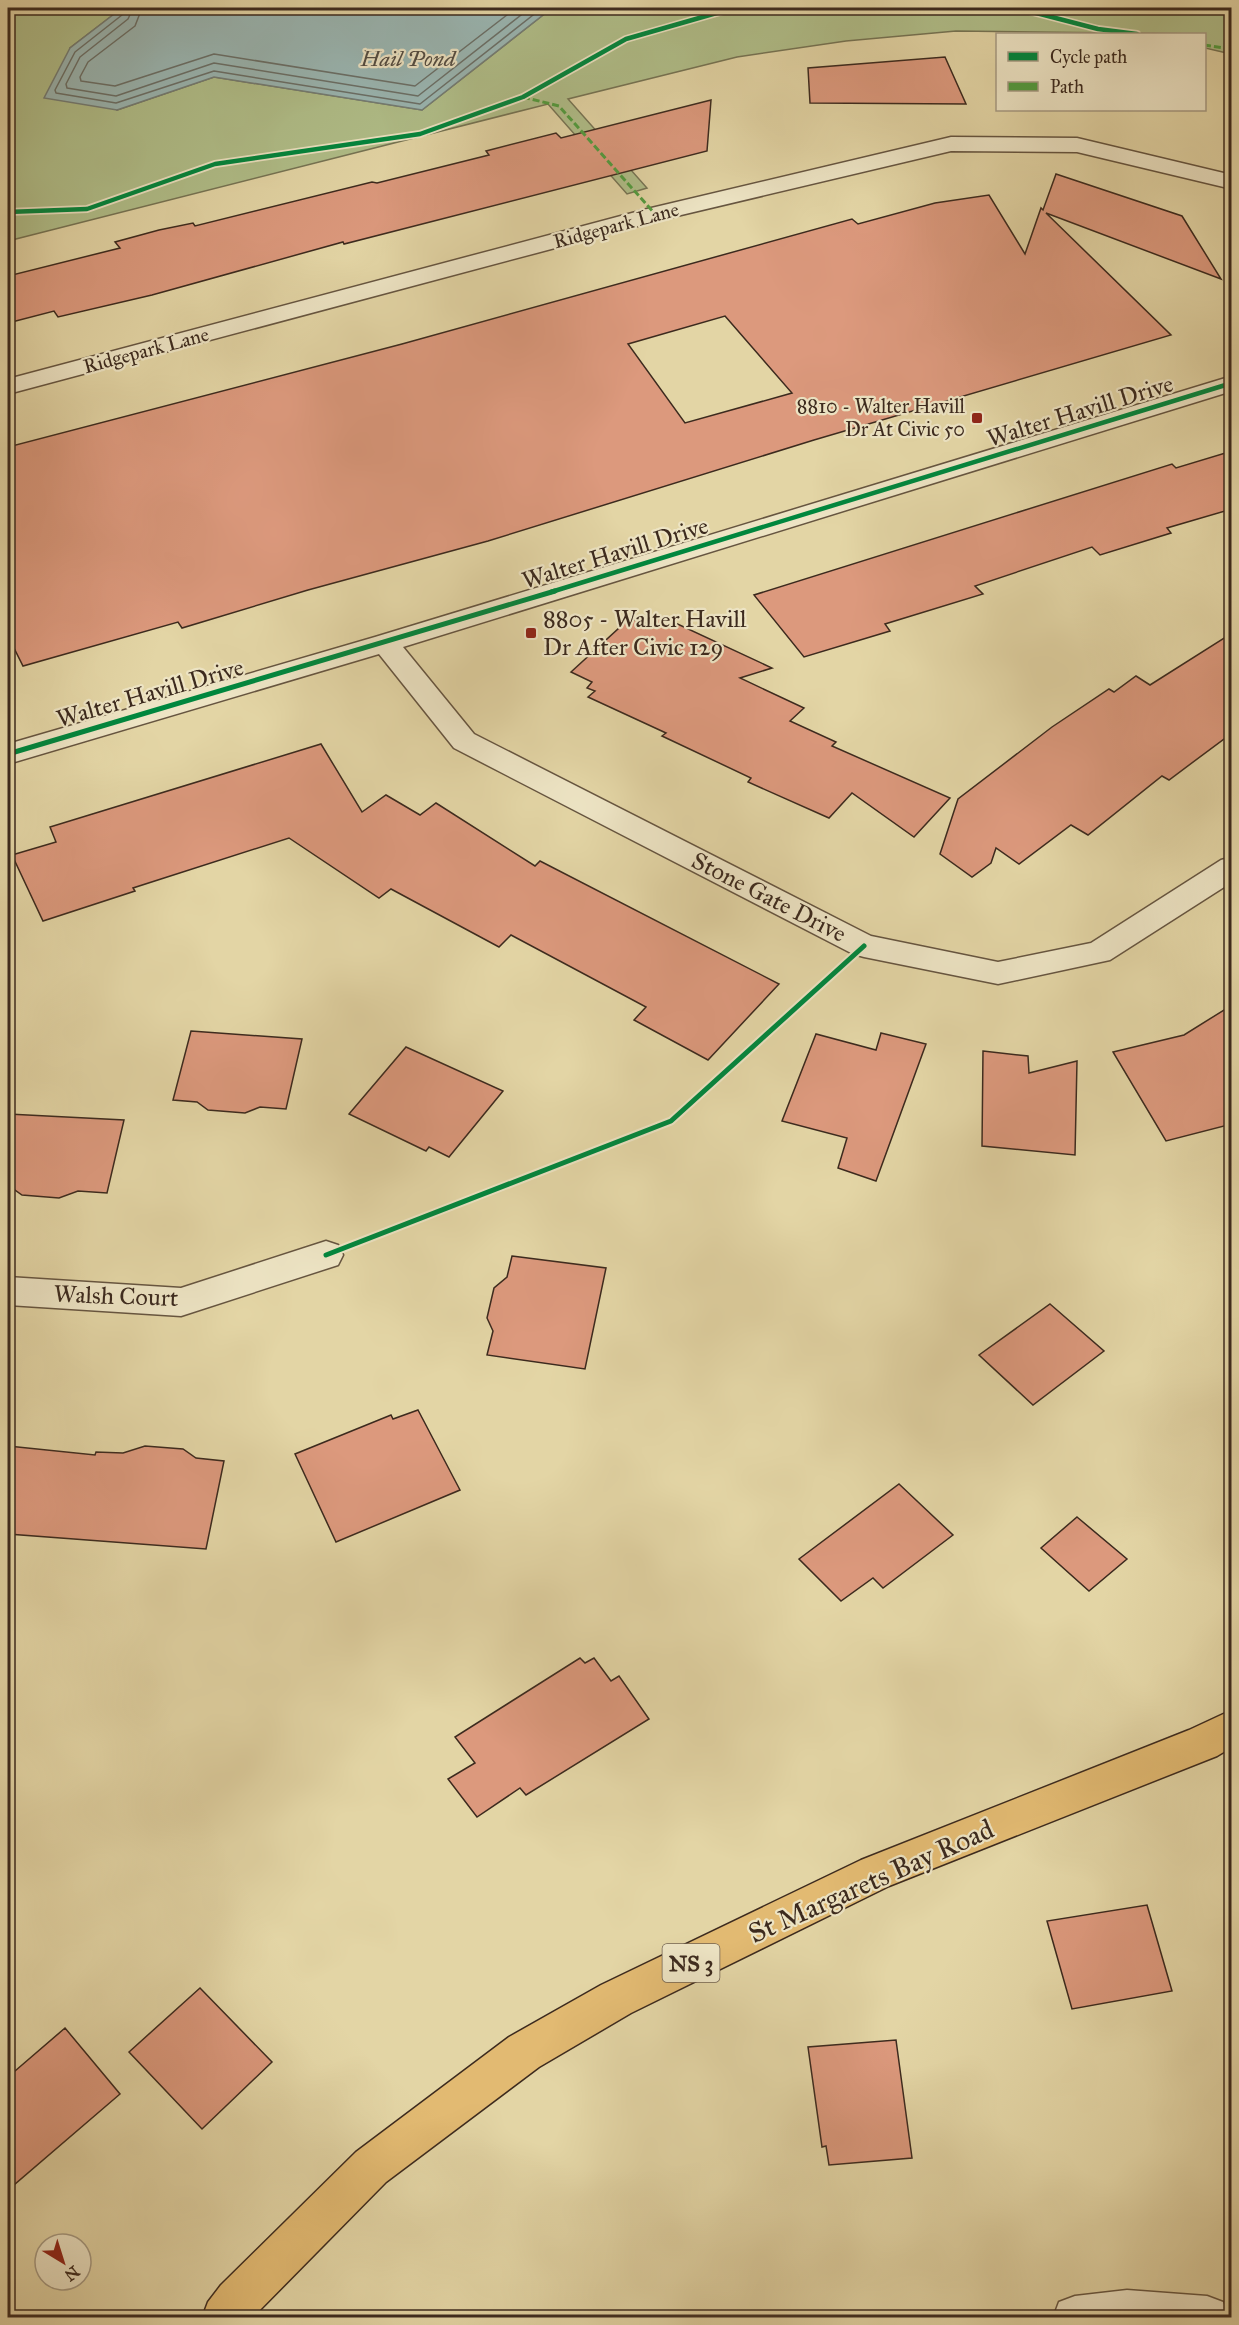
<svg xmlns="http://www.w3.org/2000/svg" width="1239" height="2325" font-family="'IM FELL Great Primer',serif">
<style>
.green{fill:#b0be89;stroke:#767454;stroke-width:1.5}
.water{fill:#9ab6b2;stroke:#747e77;stroke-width:1.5}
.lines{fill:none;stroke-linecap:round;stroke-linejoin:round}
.shore{stroke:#6b7068;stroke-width:1.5}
.building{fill:#dc997d;stroke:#3c2a1e;stroke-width:1.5;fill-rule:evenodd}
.minor-casing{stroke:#665540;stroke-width:3}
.major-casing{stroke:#3c2a1e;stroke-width:3}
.minor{fill:#ede4c4;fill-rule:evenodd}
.major{fill:#e2ba72;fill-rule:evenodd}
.quiet{stroke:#529c3f;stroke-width:3;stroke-dasharray:7 3;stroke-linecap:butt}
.cycleway-far1-casing{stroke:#ede4c4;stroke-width:8}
.cycleway-casing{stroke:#ede4c4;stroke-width:9}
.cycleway-far1{stroke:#00873e;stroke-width:4.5}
.cycleway{stroke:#00873e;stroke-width:5}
.poi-dot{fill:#8f2418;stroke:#ede4c4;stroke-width:2}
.labels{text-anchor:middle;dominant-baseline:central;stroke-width:4.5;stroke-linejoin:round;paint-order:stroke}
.far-street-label{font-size:20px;fill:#3c2a1e;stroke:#ede4c4}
.far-poi-label{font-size:20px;fill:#3c2a1e;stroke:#ede4c4;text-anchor:end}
.far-water-label{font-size:22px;font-style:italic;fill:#544d43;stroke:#ede4c4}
.shield{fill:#ede4c4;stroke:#716250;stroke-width:1.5}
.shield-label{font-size:22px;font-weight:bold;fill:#3c2a1e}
.street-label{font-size:24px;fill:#3c2a1e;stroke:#ede4c4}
.poi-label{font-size:24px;fill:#3c2a1e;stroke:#ede4c4;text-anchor:start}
.near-street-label{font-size:28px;fill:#3c2a1e;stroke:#ede4c4}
</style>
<rect width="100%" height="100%" fill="#e3d5a5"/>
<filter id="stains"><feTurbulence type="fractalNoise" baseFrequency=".00333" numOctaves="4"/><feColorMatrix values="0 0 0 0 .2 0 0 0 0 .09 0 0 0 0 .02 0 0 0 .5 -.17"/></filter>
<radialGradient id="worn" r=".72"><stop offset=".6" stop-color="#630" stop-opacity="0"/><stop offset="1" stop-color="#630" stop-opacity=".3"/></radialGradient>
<!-- green -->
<path class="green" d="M8,8H122L70,48L117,110L214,77L422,110L552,8H1180L1197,11L1231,13V54L1205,48L1204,34L956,31L846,41L737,57L568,99L647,188L627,194L548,104L8,241Z"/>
<!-- water -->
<path class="water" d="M122,8H552L422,110L214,77L117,110L44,98L70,48Z"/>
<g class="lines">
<!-- shore -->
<g class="shore">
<path d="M125,8L122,15L75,52L55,90L56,93L116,103L214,71L420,104L542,8"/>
<path d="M133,8L128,19L80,57L66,84L67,88L116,96L214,63L418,96L530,8"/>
<path d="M142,8L135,26L88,62L80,77L81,81L115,86L214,54L415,86L516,8"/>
</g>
</g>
<!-- building -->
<g class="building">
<path d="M945,57L966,104L810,103L808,68Z"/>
<path d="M711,100L707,151L344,244L343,242L152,295L58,317L54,311L8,323V276L120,248L115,242L159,230L193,223L195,226L372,182L377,183L489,155L486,151L556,133L561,138Z"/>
<path d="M1056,174L1182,216L1221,279L1046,213L1171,335L814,440L488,541L308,590L182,628L178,622L23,666L8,636V447L402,344L852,219L858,224L935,203L989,195L1025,254L1041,208L1043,210ZM725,316L792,393L685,423L628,344Z"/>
<path d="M1232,451V509L1167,528L1171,533L1100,555L1092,547L975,586L983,594L885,624L890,631L804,657L754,595L1172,464L1176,468Z"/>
<path d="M656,614L772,668L740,678L804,708L790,721L836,742L832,746L950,798L914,837L852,793L829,818L748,782L751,778L662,736L666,733L588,697L595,691L587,688L592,682L571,672L630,618L644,624Z"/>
<path d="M1232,633V733L1169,780L1162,776L1088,835L1071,825L1019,864L996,848L991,863L972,877L940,854L958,799L1052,727L1109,689L1114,692L1136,676L1150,685Z"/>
<path d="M321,744L362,812L386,795L420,815L436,803L535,866L540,861L779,984L708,1060L634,1020L646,1007L511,935L499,947L391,889L379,898L289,838L133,888L135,891L43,921L12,855L56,842L50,827Z"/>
<path d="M1232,1005V1124L1166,1141L1113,1052L1184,1035Z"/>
<path d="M191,1031L302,1039L286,1109L260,1107L245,1113L208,1110L197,1102L173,1100Z"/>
<path d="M881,1033L926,1044L876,1181L838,1168L847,1138L782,1121L816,1034L876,1050Z"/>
<path d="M406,1047L503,1091L449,1157L429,1147L426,1151L349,1114Z"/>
<path d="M983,1051L1028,1056L1029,1073L1077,1061L1075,1155L982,1146Z"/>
<path d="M8,1114L124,1120L107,1193L78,1191L59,1198L22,1195L8,1185Z"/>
<path d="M512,1256L606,1268L585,1369L487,1355L493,1331L487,1318L494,1288L507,1277Z"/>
<path d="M1050,1304L1104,1351L1033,1405L979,1355Z"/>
<path d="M418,1410L460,1490L336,1542L295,1454L391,1415L393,1419Z"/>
<path d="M8,1446L95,1455L96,1452L123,1453L145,1446L183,1449L196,1458L224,1461L206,1549L8,1534Z"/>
<path d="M899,1484L953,1535L883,1588L873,1578L841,1601L799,1559Z"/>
<path d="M1077,1517L1127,1559L1089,1591L1041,1548Z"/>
<path d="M580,1658L585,1663L594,1658L611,1681L619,1676L649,1719L526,1795L520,1788L477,1817L448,1779L475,1763L455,1737Z"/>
<path d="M1147,1905L1172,1991L1072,2009L1047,1921Z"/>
<path d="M200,1988L272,2062L202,2129L129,2052Z"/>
<path d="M65,2028L120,2094L8,2190V2077Z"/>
<path d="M896,2040L912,2158L829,2165L826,2146L822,2147L808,2047Z"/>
</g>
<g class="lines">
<!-- minor casing -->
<g class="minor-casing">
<g id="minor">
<path d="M951,137L1077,138L1232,175V189L1077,152L951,151L660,220L8,394V379L647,209Z"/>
<path d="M1232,376V391L403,647L474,734L871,936L998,962L1091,943L1221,860L1232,857V882L1110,960L998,984L864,957L853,954L454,748L379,654L8,764V744L375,637Z"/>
<path d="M326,1241L338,1245L343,1255L338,1265L181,1316L8,1305V1277L181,1288Z"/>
<path d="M1127,2290L1207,2296L1223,2302L1229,2318H1053L1059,2302L1075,2296Z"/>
</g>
</g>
<!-- major casing -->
<g class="major-casing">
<path id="major" d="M1232,1710V1747L1217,1756L889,1886L631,2013L539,2067L386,2182L252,2318H202L208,2302L221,2285L356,2152L509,2037L601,1985L861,1860L1189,1730Z"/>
</g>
<!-- minor -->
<use href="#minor" class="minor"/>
<!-- major -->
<use href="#major" class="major"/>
<!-- quiet -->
<g class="quiet">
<path d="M1204,45L1232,49"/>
<path d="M523,97L559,106L655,214"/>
</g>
<!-- cycleway-far1 casing -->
<g class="cycleway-far1-casing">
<g id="cycleway-far1">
<path d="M1017,8L1098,29L1137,34"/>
<path d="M8,212L87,209L215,164L420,134L523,97L626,39L734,8"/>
<path d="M551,592L1232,383"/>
</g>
</g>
<!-- cycleway casing -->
<g class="cycleway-casing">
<g id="cycleway">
<path d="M8,754L555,591"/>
<path d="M326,1255L671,1121L864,946"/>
</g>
</g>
<!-- cycleway-far1 -->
<use href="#cycleway-far1" class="cycleway-far1"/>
<!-- cycleway -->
<use href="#cycleway" class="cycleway"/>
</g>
<!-- markers -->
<g class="poi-dot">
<rect x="971" y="412" width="12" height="12" rx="3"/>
<rect x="525" y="627" width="12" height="12" rx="3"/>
</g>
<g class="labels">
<!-- far-street labels -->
<g class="far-street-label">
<text transform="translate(616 225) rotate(-15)">Ridgepark Lane</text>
<text transform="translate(146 350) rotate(-15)">Ridgepark Lane</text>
</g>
<!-- far-poi labels -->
<g class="far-poi-label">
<text x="965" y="406">8810 - Walter Havill<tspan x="965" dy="23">Dr At Civic 50</tspan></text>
</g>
<!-- far-water labels -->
<g class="far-water-label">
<text x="408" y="58">Hail Pond</text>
</g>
<!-- shield labels -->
<rect class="shield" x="662.5" y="1944" width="57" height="38" rx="4.5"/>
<g class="shield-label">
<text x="691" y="1963">NS 3</text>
</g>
<!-- street labels -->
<g class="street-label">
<text transform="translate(1080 411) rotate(-17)">Walter Havill Drive</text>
<text transform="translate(615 553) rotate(-17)">Walter Havill Drive</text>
<text transform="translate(150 693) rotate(-16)">Walter Havill Drive</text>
<text transform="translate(769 897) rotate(27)">Stone Gate Drive</text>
<text transform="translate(116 1296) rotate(2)">Walsh Court</text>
</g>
<!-- poi labels -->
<g class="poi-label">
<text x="543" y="619">8805 - Walter Havill<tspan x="543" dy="28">Dr After Civic 129</tspan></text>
</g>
<!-- near-street labels -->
<g class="near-street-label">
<text transform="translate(871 1881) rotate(-24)">St Margarets Bay Road</text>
</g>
</g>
<!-- margin -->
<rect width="1239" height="2325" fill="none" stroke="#e3d5a5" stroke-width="30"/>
<rect x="9" y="9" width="1221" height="2307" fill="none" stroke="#3c2a1e" stroke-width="3"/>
<rect x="15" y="15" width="1209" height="2295" fill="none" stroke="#3c2a1e" stroke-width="1.5"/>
<!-- legend -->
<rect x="996" y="33" width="210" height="78" fill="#ede4c4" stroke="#a69a82" stroke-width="1.5"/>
<rect x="1008" y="52" width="30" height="9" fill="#00873e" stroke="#a69a82" stroke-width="1.5"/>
<text x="1050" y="63" font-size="18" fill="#3c2a1e">Cycle path</text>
<rect x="1008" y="82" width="30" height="9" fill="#529c3f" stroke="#a69a82" stroke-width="1.5"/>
<text x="1050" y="93" font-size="18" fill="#3c2a1e">Path</text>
<!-- north arrow -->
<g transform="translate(63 2262) rotate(142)"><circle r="28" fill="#ede4c4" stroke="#a69a82" stroke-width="1.5"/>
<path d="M0-4.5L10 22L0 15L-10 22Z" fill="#8f2418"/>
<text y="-9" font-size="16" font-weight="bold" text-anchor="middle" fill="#3c2a1e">N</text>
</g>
<rect width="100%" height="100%" filter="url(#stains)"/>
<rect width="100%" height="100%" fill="url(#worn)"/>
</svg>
